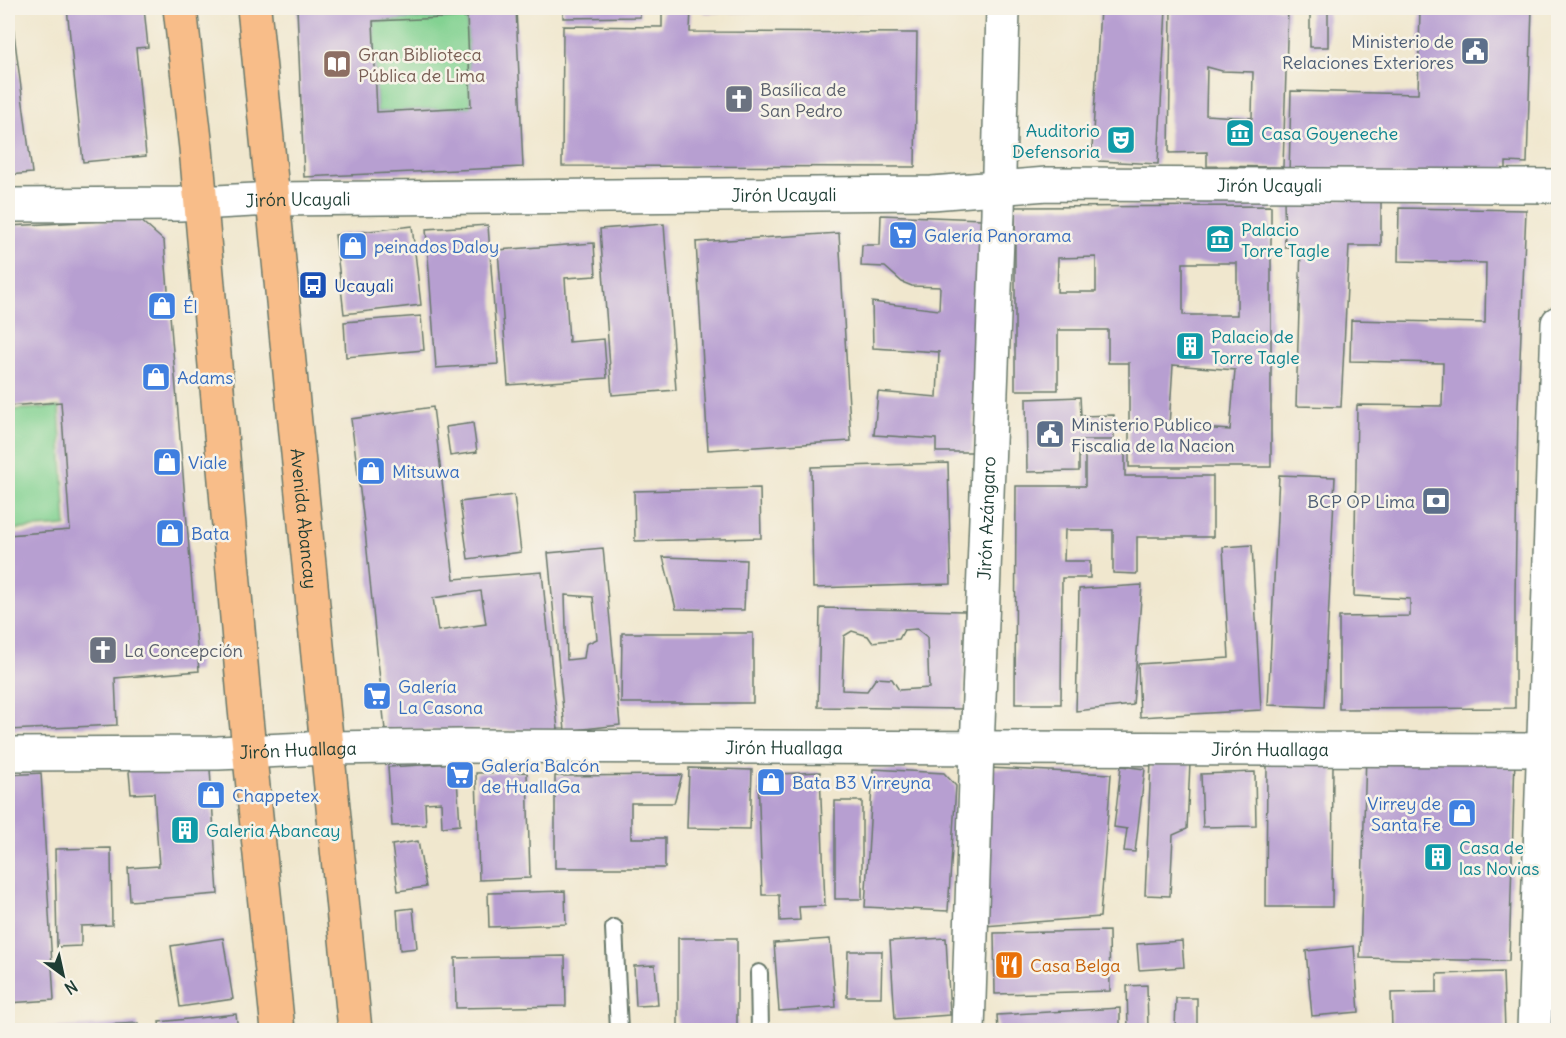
<svg xmlns="http://www.w3.org/2000/svg" width="1566" height="1038" font-family="Delius,sans-serif">
<style>
.garden{fill:#83d292;stroke:#518863;stroke-width:1.5}
.building{fill:#b79fd1;fill-rule:evenodd}
.lines{fill:none;stroke-linecap:round;stroke-linejoin:round}
.service-casing{stroke:#68786a;stroke-width:20}
.minor-casing{stroke:#68786a;stroke-width:36}
.primary-casing{stroke:#68786a;stroke-width:36}
.service{stroke:#fff;stroke-width:16}
.minor{stroke:#fff;stroke-width:33}
.primary{stroke:#f8bd89;stroke-width:33}
.labels{text-anchor:middle;dominant-baseline:central;stroke-width:5;stroke-linejoin:round;paint-order:stroke}
.service-label{font-size:18px;fill:#4e5e75;stroke:#f7f3e8;text-anchor:end}
.education-label{font-size:18px;fill:#785e54;stroke:#f7f3e8;text-anchor:start}
.worship-label{font-size:18px;fill:#5b616d;stroke:#f7f3e8;text-anchor:start}
.culture-label{font-size:18px;fill:#0d838f;stroke:#f7f3e8;text-anchor:start}
.street-label{font-size:18px;fill:#1f3d34;stroke:#f7f3e8}
.shop-label{font-size:18px;fill:#366cbe;stroke:#f7f3e8;text-anchor:start}
.transit-label{font-size:18px;fill:#164399;stroke:#f7f3e8;text-anchor:start}
.food-label{font-size:18px;fill:#c56008;stroke:#f7f3e8;text-anchor:start}
</style>
<rect width="100%" height="100%" fill="#f7f3e8"/>
<filter id="ink" filterUnits="userSpaceOnUse"><feTurbulence type="fractalNoise" baseFrequency=".0167" numOctaves="2"/><feDisplacementMap in="SourceGraphic" scale="12" xChannelSelector="R" yChannelSelector="G"/><feConvolveMatrix kernelMatrix="1 2 1 2 8 2 1 2 1" color-interpolation-filters="sRGB"/></filter>
<filter id="wash" filterUnits="userSpaceOnUse"><feTurbulence type="fractalNoise" baseFrequency=".008" numOctaves="4" result="noise"/><feDisplacementMap in="SourceGraphic" scale="24" xChannelSelector="R" yChannelSelector="G"/><feGaussianBlur stdDeviation="1.35" result="paint"/><feColorMatrix in="noise" values="0 0 0 0 0 0 0 0 0 0 0 0 0 0 0 0 0 1.4 0 .05"/><feComposite in="paint" operator="in"/></filter>
<g filter="url(#wash)">
<rect width="100%" height="100%" fill="#f0e7ce"/>
<!-- garden -->
<g class="garden">
<path d="M467,17L471,107L377,112L373,21Z"/>
<path d="M59,407L66,526L8,530V410Z"/>
</g>
<g id="blocks">
<!-- building -->
<g class="building">
<path d="M67,8H144L148,47L136,48L146,156L83,162Z"/>
<path d="M297,8H516L523,167L304,177ZM467,17L471,107L377,112L373,21Z"/>
<path d="M563,8H640V17L563,18Z"/>
<path d="M662,8H691L690,32L917,33L915,167L562,166L563,26L662,27Z"/>
<path d="M704,8H874V11L704,13Z"/>
<path d="M1100,8H1166L1158,164L1099,161L1092,150Z"/>
<path d="M1171,8H1288L1283,167L1207,166V152L1169,153ZM1207,67L1222,71L1253,72L1252,118L1206,115Z"/>
<rect x="1310" y="8" width="18" height="39"/>
<path d="M1420,8H1532L1527,163L1506,162V171L1289,177L1291,91L1418,94Z"/>
<path d="M12,18L32,173L8,175V19Z"/>
<path d="M1381,198V246H1349L1341,407L1296,406L1301,247H1285L1284,199Z"/>
<path d="M1271,206V467H1129V363H1108V330H1058V390H1015V207ZM1096,257V292H1057L1058,258ZM1183,263H1237V315H1183ZM1173,365L1235,370L1230,430L1169,426Z"/>
<path d="M1399,208L1526,210L1518,407L1515,598V708L1339,709V617L1410,616V599L1354,596L1357,405L1442,406L1443,363L1350,361L1351,320L1485,323L1486,263L1398,261Z"/>
<path d="M881,215L982,219L972,452H936V439L874,435L878,392L937,397L939,352L873,348L872,302L939,310L940,287L912,286L902,282L885,267L861,266L862,245H880Z"/>
<path d="M139,219L164,241L199,671L115,678L117,725L8,730V535L70,530L61,402L8,406V226Z"/>
<path d="M664,224L676,390L612,395L600,229Z"/>
<path d="M488,225L498,364L436,368L426,229Z"/>
<path d="M412,226L421,305L344,314L335,235Z"/>
<path d="M839,233L851,441L708,450L696,242Z"/>
<path d="M594,243L596,276L565,278L569,342L604,339L607,378L508,385L498,250Z"/>
<path d="M421,316L424,350L346,357L344,322Z"/>
<path d="M1080,397L1081,416L1114,415V440H1079V471L1027,472L1026,399Z"/>
<path d="M433,407L454,579L542,572L558,730H385L365,531L351,419ZM481,591L486,624L438,631L433,598Z"/>
<path d="M473,423L477,452L450,456L446,427Z"/>
<path d="M1085,454H1125V476H1213V537H1137V574L1113,573V530H1065L1064,561H1090V578H1062L1061,704H1015L1016,486H1085Z"/>
<path d="M948,463L951,584L813,588L811,467Z"/>
<path d="M1279,475L1335,477L1324,707L1268,705Z"/>
<path d="M760,488L761,538L635,541L634,491Z"/>
<path d="M514,495L521,552L468,559L460,502Z"/>
<path d="M1252,545L1261,710L1140,717L1138,664L1229,658L1223,547Z"/>
<path d="M603,548L620,725L565,731L548,553ZM565,595L593,597L597,639L586,644L584,658L567,660Z"/>
<path d="M663,557L746,560L744,610L676,609Z"/>
<path d="M1142,585L1133,705L1076,711L1079,589Z"/>
<path d="M820,608L965,611L963,709L818,707ZM917,629L927,637L929,688L899,690L892,679L876,678L867,691L842,690L844,636L852,631L868,636L872,642L899,639L904,630Z"/>
<path d="M622,633H753V703H621Z"/>
<path d="M1366,754L1515,757L1509,961L1360,958Z"/>
<path d="M128,761L210,769L218,894L130,901L128,868L159,866L154,793L131,794Z"/>
<path d="M1151,762L1190,763L1187,829L1173,835L1170,896L1145,895Z"/>
<path d="M456,763L460,825L442,827L441,802L425,803L426,825L392,826L388,767Z"/>
<path d="M1267,763H1333L1332,907H1266Z"/>
<path d="M1121,766L1145,769L1135,852L1124,851L1127,829L1114,827Z"/>
<path d="M689,768L752,770L750,829L687,828Z"/>
<path d="M989,768L1111,774L1100,917L985,926Z"/>
<path d="M873,769L944,773L956,786L948,911L865,907Z"/>
<path d="M527,772L530,878L479,880L476,773Z"/>
<path d="M820,772L825,906L799,907L800,920L780,921L779,895H762L758,775Z"/>
<path d="M1255,772L1256,826L1203,827L1201,774Z"/>
<path d="M41,773L54,1000L8,1003V775Z"/>
<path d="M682,775L674,803H631V838H665V868H555V776Z"/>
<rect x="835" y="801" width="27" height="98"/>
<path d="M418,841L426,887L398,891L392,845Z"/>
<path d="M111,848L112,925L81,926V946L57,947L55,849Z"/>
<path d="M565,891L566,924L489,927L488,893Z"/>
<path d="M413,908L417,948L400,950L397,910Z"/>
<path d="M1109,931L1110,991L995,994L994,933Z"/>
<path d="M223,938L233,999L180,1007L171,946Z"/>
<rect x="678" y="938" width="59" height="92"/>
<path d="M946,938L950,1015L895,1019L890,941Z"/>
<path d="M830,939L836,1007L779,1011L774,943Z"/>
<path d="M1182,941L1184,967L1139,970L1137,944Z"/>
<path d="M1354,946L1359,1012L1312,1016L1306,951Z"/>
<path d="M848,951H882L881,997H847Z"/>
<path d="M565,956L566,1006L456,1008L455,958Z"/>
<path d="M655,965L658,1005L636,1006L634,966Z"/>
<path d="M1503,972L1505,1030H1392L1391,993L1437,992V974Z"/>
<path d="M1147,985L1148,1030H1128L1127,986Z"/>
<path d="M1176,998H1197V1030H1175Z"/>
<path d="M1120,1008V1030H998L997,1015Z"/>
<path d="M236,1014L238,1030H160L159,1022Z"/>
<path d="M138,1023V1030H32V1029Z"/>
</g>
</g>
</g>
<g filter="url(#ink)">
<use href="#blocks" fill-opacity="0" stroke="#68786a" stroke-width="1.5"/>
<g class="lines">
<!-- service casing -->
<g class="service-casing">
<g id="service">
<path d="M614,928L619,1030"/>
<path d="M759,973L760,1030"/>
</g>
</g>
<!-- minor casing -->
<g class="minor-casing">
<g id="minor">
<path id="s1" d="M8,205L180,204L273,199L932,193L1047,184L1558,186"/>
<path id="s2" d="M8,754L218,753L327,748L464,746L1558,750"/>
<path id="s3" d="M968,1030L977,749L998,213L1003,8"/>
<path d="M1534,1030L1558,323"/>
</g>
</g>
<!-- primary casing -->
<g class="primary-casing">
<g id="primary">
<path d="M180,8L196,148L245,709L278,1030"/>
<path id="s4" d="M254,8L355,1030"/>
</g>
</g>
<!-- service -->
<use href="#service" class="service"/>
<!-- minor -->
<use href="#minor" class="minor"/>
<!-- primary -->
<use href="#primary" class="primary"/>
</g>
</g>
<!-- icons -->
<defs>
<g id="civic-square" transform="scale(1.5)"><rect x="-9" y="-9" width="18" height="18" rx="4" fill="#5c6f8a" stroke="#f7f3e8"/><path d="M-.6-6.5H3V-4.5H.6V-3L4-1V1h2V6H-6V1h2V-1L-.6-3ZM-1.2 2.5V6h2.4V2.5Z" fill="#fff"/></g>
<g id="library-square" transform="scale(1.5)"><rect x="-9" y="-9" width="18" height="18" rx="4" fill="#8d6e63" stroke="#f7f3e8"/><path d="M-6-4Q-3-5.5-.7-3.5V5Q-3 3-6 4ZM6-4Q3-5.5 .7-3.5V5Q3 3 6 4Z" fill="#fff"/></g>
<g id="church-square" transform="scale(1.5)"><rect x="-9" y="-9" width="18" height="18" rx="4" fill="#6b7280" stroke="#f7f3e8"/><path d="M-1.2-6h2.4v3.5h3.3v2.4h-3.3V6h-2.4V-.1h-3.3v-2.4h3.3Z" fill="#fff"/></g>
<g id="museum-square" transform="scale(1.5)"><rect x="-9" y="-9" width="18" height="18" rx="4" fill="#0f9aa8" stroke="#f7f3e8"/><path d="M0-6L6-3V-2H-6V-3ZM-5-1h2V3h-2ZM-1-1h2V3h-2ZM3-1h2V3H3ZM-6 4H6V6H-6Z" fill="#fff"/></g>
<g id="theatre-square" transform="scale(1.5)"><rect x="-9" y="-9" width="18" height="18" rx="4" fill="#0f9aa8" stroke="#f7f3e8"/><path d="M-5-5.5Q0-4 5-5.5V0Q5 5 0 6Q-5 5-5 0ZM-3.3-2.5H-1v1.5H-3.3ZM1-2.5H3.3v1.5H1ZM-2.8 1Q0 5.5 2.8 1Z" fill="#fff"/></g>
<g id="supermarket-square" transform="scale(1.5)"><rect x="-9" y="-9" width="18" height="18" rx="4" fill="#3f7fe0" stroke="#f7f3e8"/><path d="M-6-5.5h2.5l.6 2H6L4.5 2H-2.5L-4.4-4H-6ZM-1.5 3.2a1.3 1.3 0 1 0 .1 0ZM3 3.2a1.3 1.3 0 1 0 .1 0Z" fill="#fff"/></g>
<g id="shop-square" transform="scale(1.5)"><rect x="-9" y="-9" width="18" height="18" rx="4" fill="#3f7fe0" stroke="#f7f3e8"/><path d="M-5-2.5h2.3a2.7 3.5 0 0 1 5.4 0H5L5.5 6h-11ZM-1.5-2.5h3a1.5 2.3 0 0 0-3 0Z" fill="#fff"/></g>
<g id="bus-square" transform="scale(1.5)"><rect x="-9" y="-9" width="18" height="18" rx="4" fill="#1a4fb4" stroke="#f7f3e8"/><path d="M-5-6H5V4H4V6H2V4H-2V6H-4V4H-5ZM-3.5-4V0h7V-4ZM-3.5 1.2v1.5H-2V1.2ZM2 1.2v1.5H3.5V1.2Z" fill="#fff"/></g>
<g id="building-square" transform="scale(1.5)"><rect x="-9" y="-9" width="18" height="18" rx="4" fill="#0f9aa8" stroke="#f7f3e8"/><path d="M-4-6H4V6H1V3H-1V6H-4ZM-2.5-4.3h1.7v1.8h-1.7ZM.8-4.3h1.7v1.8H.8ZM-2.5-1h1.7V.8h-1.7ZM.8-1h1.7V.8H.8Z" fill="#fff"/></g>
<g id="bank-square" transform="scale(1.5)"><rect x="-9" y="-9" width="18" height="18" rx="4" fill="#5c6f8a" stroke="#f7f3e8"/><path d="M-6-4H6V4H-6ZM0-2.3a2.3 2.3 0 1 0 0 4.6a2.3 2.3 0 1 0 0-4.6Z" fill="#fff"/></g>
<g id="restaurant-square" transform="scale(1.5)"><rect x="-9" y="-9" width="18" height="18" rx="4" fill="#e8710a" stroke="#f7f3e8"/><path d="M-5-6h1v4h1v-4h1v4h1v-4h1v5L-1.5 .5V6h-2V.5L-5-1ZM5-6V6H3V1.5H1.5Q1.5-4 5-6Z" fill="#fff"/></g>
</defs>
<g fill-rule="evenodd">
<use href="#civic-square" x="1475" y="51"/>
<use href="#library-square" x="337" y="64"/>
<use href="#church-square" x="739" y="99"/>
<use href="#museum-square" x="1240" y="133"/>
<use href="#theatre-square" x="1121" y="140"/>
<use href="#supermarket-square" x="903" y="235"/>
<use href="#museum-square" x="1220" y="239"/>
<use href="#shop-square" x="353" y="246"/>
<use href="#bus-square" x="313" y="285"/>
<use href="#shop-square" x="162" y="306"/>
<use href="#building-square" x="1190" y="346"/>
<use href="#shop-square" x="156" y="377"/>
<use href="#civic-square" x="1050" y="434"/>
<use href="#shop-square" x="167" y="462"/>
<use href="#shop-square" x="371" y="471"/>
<use href="#bank-square" x="1436" y="501"/>
<use href="#shop-square" x="170" y="533"/>
<use href="#church-square" x="103" y="650"/>
<use href="#supermarket-square" x="377" y="696"/>
<use href="#supermarket-square" x="460" y="775"/>
<use href="#shop-square" x="771" y="782"/>
<use href="#shop-square" x="211" y="795"/>
<use href="#shop-square" x="1462" y="813"/>
<use href="#building-square" x="185" y="830"/>
<use href="#building-square" x="1438" y="857"/>
<use href="#restaurant-square" x="1009" y="965"/>
</g>
<g class="labels">
<!-- service labels -->
<g class="service-label">
<text x="1454" y="41">Ministerio de<tspan x="1454" dy="21">Relaciones Exteriores</tspan></text>
<text x="1071" y="424" text-anchor="start">Ministerio Publico<tspan x="1071" dy="21">Fiscalia de la Nacion</tspan></text>
<text x="1415" y="501">BCP OP Lima</text>
</g>
<!-- education labels -->
<g class="education-label">
<text x="358" y="54">Gran Biblioteca<tspan x="358" dy="21">Pública de Lima</tspan></text>
</g>
<!-- worship labels -->
<g class="worship-label">
<text x="760" y="89">Basílica de<tspan x="760" dy="21">San Pedro</tspan></text>
<text x="124" y="650">La Concepción</text>
</g>
<!-- culture labels -->
<g class="culture-label">
<text x="1100" y="130" text-anchor="end">Auditorio<tspan x="1100" dy="21">Defensoria</tspan></text>
<text x="1261" y="133">Casa Goyeneche</text>
<text x="1241" y="229">Palacio<tspan x="1241" dy="21">Torre Tagle</tspan></text>
<text x="1211" y="336">Palacio de<tspan x="1211" dy="21">Torre Tagle</tspan></text>
<text x="206" y="830">Galeria Abancay</text>
<text x="1459" y="847">Casa de<tspan x="1459" dy="21">las Novias</tspan></text>
</g>
<!-- street labels -->
<g class="street-label">
<text stroke="none"><textPath href="#s1" startOffset="1262">Jirón Ucayali</textPath></text>
<text stroke="none"><textPath href="#s1" startOffset="776">Jirón Ucayali</textPath></text>
<text stroke="none"><textPath href="#s1" startOffset="290">Jirón Ucayali</textPath></text>
<text stroke="none"><textPath href="#s4" startOffset="513">Avenida Abancay</textPath></text>
<text stroke="none"><textPath href="#s3" startOffset="512">Jirón Azángaro</textPath></text>
<text stroke="none"><textPath href="#s2" startOffset="776">Jirón Huallaga</textPath></text>
<text stroke="none"><textPath href="#s2" startOffset="290">Jirón Huallaga</textPath></text>
<text stroke="none"><textPath href="#s2" startOffset="1262">Jirón Huallaga</textPath></text>
</g>
<!-- shop labels -->
<g class="shop-label">
<text x="924" y="235">Galería Panorama</text>
<text x="374" y="246">peinados Daloy</text>
<text x="183" y="306">Él</text>
<text x="177" y="377">Adams</text>
<text x="188" y="462">Viale</text>
<text x="392" y="471">Mitsuwa</text>
<text x="191" y="533">Bata</text>
<text x="398" y="686">Galería<tspan x="398" dy="21">La Casona</tspan></text>
<text x="481" y="765">Galería Balcón<tspan x="481" dy="21">de HuallaGa</tspan></text>
<text x="792" y="782">Bata B3 Virreyna</text>
<text x="232" y="795">Chappetex</text>
<text x="1441" y="803" text-anchor="end">Virrey de<tspan x="1441" dy="21">Santa Fe</tspan></text>
</g>
<!-- transit labels -->
<g class="transit-label">
<text x="334" y="285">Ucayali</text>
</g>
<!-- food labels -->
<g class="food-label">
<text x="1030" y="965">Casa Belga</text>
</g>
</g>
<!-- margin -->
<rect width="1566" height="1038" fill="none" stroke="#f7f3e8" stroke-width="30"/>
<!-- north arrow -->
<g transform="translate(63 975) rotate(147)" stroke="#f7f3e8" stroke-width="4.5" paint-order="stroke">
<path d="M0-4.5L10 22L0 15L-10 22Z" fill="#1f3d34"/>
<text y="-9" font-size="16" font-weight="bold" text-anchor="middle" fill="#1f3d34">N</text>
</g>
</svg>
